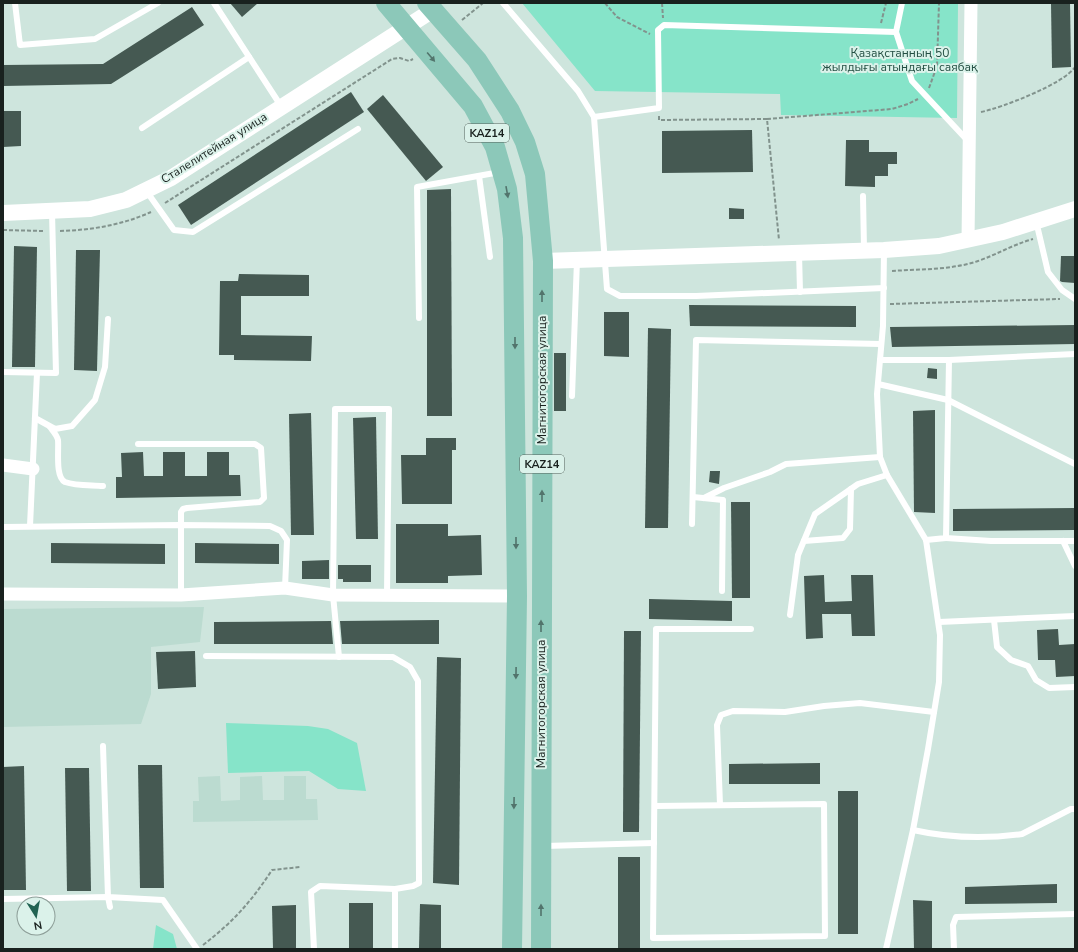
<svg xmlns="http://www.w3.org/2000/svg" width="1078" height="952" font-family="'Nunito Sans',sans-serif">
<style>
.built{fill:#bbdbd0}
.green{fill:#86e4c9}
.building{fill:#455952}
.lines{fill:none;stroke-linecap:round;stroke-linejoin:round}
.path{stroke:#82938d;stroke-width:2;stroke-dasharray:4 2;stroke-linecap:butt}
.service{stroke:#fff;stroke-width:6}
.minor{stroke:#fff;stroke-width:13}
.tertiary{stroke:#fff;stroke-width:16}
.primary{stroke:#8cc8b9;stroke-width:20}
.oneway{fill:#52746c}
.labels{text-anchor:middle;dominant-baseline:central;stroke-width:4;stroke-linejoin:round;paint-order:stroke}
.shield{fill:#dbf2ea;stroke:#53605b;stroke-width:1}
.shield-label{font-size:11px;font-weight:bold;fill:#19211e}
.park-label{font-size:12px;fill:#244f43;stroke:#dbf2ea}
.street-label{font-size:12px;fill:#19211e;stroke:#dbf2ea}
</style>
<rect width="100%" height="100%" fill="#cee5dd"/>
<!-- built -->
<g class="built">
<path d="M204,607L200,642L151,647V694L141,724L3,727V609Z"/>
<path d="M220,776L221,801L240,800V777L262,776L263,800H284V776H306V799H317L318,820L193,822V801H199L198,777Z"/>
</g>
<!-- green -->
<g class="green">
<path d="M522,3H958L957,118L781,115L780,94L595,91Z"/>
<path d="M226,723L308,726L328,729L357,743L366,791L338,789L309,771L228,773Z"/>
<path d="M156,925L173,934L177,949H153Z"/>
</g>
<!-- building -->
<g class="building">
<path d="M230,3H258L242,17Z"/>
<path d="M1051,3H1070L1071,67L1052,68Z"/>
<path d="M192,7L204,25L111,84L3,86V65L103,64Z"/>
<path d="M351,92L364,112L191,225L178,205Z"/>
<path d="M383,95L443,167L426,181L367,109Z"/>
<path d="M3,111H21V146L3,147Z"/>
<path d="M752,130L753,172L662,173V131Z"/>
<path d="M846,140H869V152H897V164H888V176H875V187L845,186Z"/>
<path d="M451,189L452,416H427V190Z"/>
<path d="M729,208L744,209V219H729Z"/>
<path d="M14,246L37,247L35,367H12Z"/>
<path d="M76,250H100L97,371L74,370Z"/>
<path d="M1061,256H1075V283L1062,282L1060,281Z"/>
<path d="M239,274L309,275V296H241V335L312,336L311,361L234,360V355H219L220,281H238Z"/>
<path d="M689,305L856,306V327L690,326Z"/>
<path d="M604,312H629V357L604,356Z"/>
<path d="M1075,325V344L892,347L890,327Z"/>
<path d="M648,328L671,329L668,528H645Z"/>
<rect x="554" y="353" width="12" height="58"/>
<path d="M928,368L937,369V379L927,378Z"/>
<path d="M935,410V513L914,512L913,411Z"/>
<path d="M311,413L314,535H291L289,414Z"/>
<path d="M376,417L378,539H356L353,418Z"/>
<path d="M426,438H456V450H452V504H402L401,455H426Z"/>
<path d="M143,452L144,476H163V452H185V476H207V452H229V475H240L241,496L116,498V477H122L121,453Z"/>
<path d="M710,471H720L719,484L709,482Z"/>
<path d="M731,502H750V598H732Z"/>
<path d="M1075,508V530L953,531V509Z"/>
<path d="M396,524H448V536L481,535L482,575L448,576V583H396Z"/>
<path d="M51,543L165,544V564L51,563Z"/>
<path d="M195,543L279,544V564L195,563Z"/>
<path d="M329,560V579H302V561Z"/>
<path d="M338,565H371V582H343V579H338Z"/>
<path d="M824,575L825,602L852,601L851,575H873L875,636H852L851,614H822L823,638L806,639L804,576Z"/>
<path d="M649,599L732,601V621L649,619Z"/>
<path d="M439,620V644H342L340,621Z"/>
<path d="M331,621L333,644H214V622Z"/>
<path d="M1058,629L1059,645L1075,644V676L1056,677L1055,660H1038L1037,630Z"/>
<path d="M624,631H641L639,832H623Z"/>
<path d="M195,651L196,687L158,689L156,652Z"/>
<path d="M437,657L461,658L459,885L433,883Z"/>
<path d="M820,763V784H729V764Z"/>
<path d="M138,765H162L164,888H140Z"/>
<path d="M24,766L26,890H3V767Z"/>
<path d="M65,768H89L91,891H67Z"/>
<rect x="838" y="791" width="20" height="143"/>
<rect x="618" y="857" width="22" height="92"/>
<path d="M1057,884V903L965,904V887Z"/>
<path d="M913,900L932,901V949H914Z"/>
<rect x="349" y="903" width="24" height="46"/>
<path d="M420,904L441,905V949H419Z"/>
<path d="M296,905V949H273L272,906Z"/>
</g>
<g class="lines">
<!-- path -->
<g class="path">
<path d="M605,3L617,17L650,34"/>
<path d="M662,3L663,18"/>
<path d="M462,20L483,3"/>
<path d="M881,23L886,3"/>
<path d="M929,88L937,66L939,3"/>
<path d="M981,112C1001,108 1064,84 1075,67"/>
<path d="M659,116V120L767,119L779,240"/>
<path d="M767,119L892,109L908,104L918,99"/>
<path d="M165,203L392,59L400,58L409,61L413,59"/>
<path d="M3,230L44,231"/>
<path d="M60,231C92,230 122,225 151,212"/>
<path d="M892,271C920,269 952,270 978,261C998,254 1012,245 1033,239"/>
<path d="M890,304L1060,299"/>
<path d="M203,945C233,922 251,902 272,870L300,867"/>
</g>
<!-- service -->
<g class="service">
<path d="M15,3L20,45L95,39L158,3"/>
<path d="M214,3L281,106"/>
<path d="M503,3L578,91L594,117L607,289L620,296H696L884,288"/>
<path d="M902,3L896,32L912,81L968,141"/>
<path d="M594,117L659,108L658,30L664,25L896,32"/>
<path d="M142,128L249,57"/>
<path d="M479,176L490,257"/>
<path d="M147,192L174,230L193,232L358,129"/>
<path d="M863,196L864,249"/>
<path d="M1036,221L1048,272L1062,290L1075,299"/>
<path d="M884,250L883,326L877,394L880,457L887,475L926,540L940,635L939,682L928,749L913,830L886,949"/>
<path d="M799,253L800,292"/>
<path d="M419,318L417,187L500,172"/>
<path d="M880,360H949L1075,354"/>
<path d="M3,372L56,373L52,212"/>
<path d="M878,384L948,400L1075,464"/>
<path d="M572,396L577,260"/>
<path d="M35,418L55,429L72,426L95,400L105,367L108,319"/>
<path d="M50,427C53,431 57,435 58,440C59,450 55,477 65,482C76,486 91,485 103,486"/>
<path d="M138,444H255L261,448L264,498L260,502L187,508L183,509L181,512V595"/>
<path d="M693,497L723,500L722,591"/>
<path d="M704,498L724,488L770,472L786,464L880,457"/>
<path d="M692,524L696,340L881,344"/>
<path d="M30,526L37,373"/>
<path d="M3,527L180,525L270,526L281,531L287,540L285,588"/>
<path d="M946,538L991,541H1075"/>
<path d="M926,540L946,538L949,360"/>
<path d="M804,541L843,538L850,529L851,489"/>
<path d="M1063,541L1075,566"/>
<path d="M790,615L798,555L815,514L858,484L887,475"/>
<path d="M994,620L997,647L1011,660L1028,666L1036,680L1049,688L1075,687"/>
<path d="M939,622L1075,616"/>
<path d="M206,656L393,657L410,667L418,681L419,877V883L413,886L395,889V949"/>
<path d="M339,657L333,595L335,409H389L387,595"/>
<path d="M103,746L108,897L163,900L197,949"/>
<path d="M720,805L717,725L721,715L733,711L785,712L824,706L860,703L934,712"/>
<path d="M655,806L824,804L825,936L653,938L656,629H751"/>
<path d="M913,830C949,838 986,839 1022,834L1071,809H1075"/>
<path d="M544,846L654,843"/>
<path d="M3,899L108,897L110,907"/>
<path d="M314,949L311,892L320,886L395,889"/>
<path d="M954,949L953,925L956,917L1075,914"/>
</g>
<!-- minor -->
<g class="minor">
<path d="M968,240L971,3"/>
<path d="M3,465L33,469"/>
<path d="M3,594L181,595L285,588L333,595L517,596"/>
</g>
<!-- tertiary -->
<g class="tertiary">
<path d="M3,213L90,209L126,200L171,178L433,10"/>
<path d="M543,261L884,250L939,246L1003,232L1075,209"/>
</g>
<!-- primary -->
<g class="primary">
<path d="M386,3L473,106L495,147L507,189L513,238L517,596L512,949"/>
<path d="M427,3L477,60L510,111L525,142L535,174L543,261L541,949"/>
</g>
</g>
<!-- one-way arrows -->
<defs><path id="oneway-solid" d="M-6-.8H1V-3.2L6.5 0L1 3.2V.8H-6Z"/></defs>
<g class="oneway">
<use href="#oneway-solid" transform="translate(431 57) rotate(50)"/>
<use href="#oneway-solid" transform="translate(507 192) rotate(80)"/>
<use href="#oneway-solid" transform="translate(542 296) rotate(-90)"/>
<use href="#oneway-solid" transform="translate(515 343) rotate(90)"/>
<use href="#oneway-solid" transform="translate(542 496) rotate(-90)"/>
<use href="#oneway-solid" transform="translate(516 543) rotate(90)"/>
<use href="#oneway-solid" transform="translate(541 626) rotate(-90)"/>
<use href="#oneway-solid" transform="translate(516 673) rotate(91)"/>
<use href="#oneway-solid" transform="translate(514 803) rotate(91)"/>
<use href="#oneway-solid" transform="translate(541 910) rotate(-90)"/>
</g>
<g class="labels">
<!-- shield labels -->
<g class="shield">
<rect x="465" y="124" width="44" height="18" rx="3"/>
<rect x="520" y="455" width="44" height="18" rx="3"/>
</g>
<g class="shield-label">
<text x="487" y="133">KAZ14</text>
<text x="542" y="464">KAZ14</text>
</g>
<!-- park labels -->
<g class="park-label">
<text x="900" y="53">Қазақстанның 50<tspan x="900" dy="14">жылдығы атындағы саябақ</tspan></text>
</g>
<!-- street labels -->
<g class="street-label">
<text transform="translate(214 148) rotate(-32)">Сталелитейная улица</text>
<text transform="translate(542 380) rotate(-90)">Магнитогорская улица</text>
<text transform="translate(541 704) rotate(-90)">Магнитогорская улица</text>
</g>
</g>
<!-- border -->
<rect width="1078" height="952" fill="none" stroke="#19211e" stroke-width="8"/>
<!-- north arrow -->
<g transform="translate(36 916) rotate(169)"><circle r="19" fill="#dbf2ea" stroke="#8d9e98"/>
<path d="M0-3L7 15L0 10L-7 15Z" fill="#216352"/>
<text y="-6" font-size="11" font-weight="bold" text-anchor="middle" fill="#19211e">N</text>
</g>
</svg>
